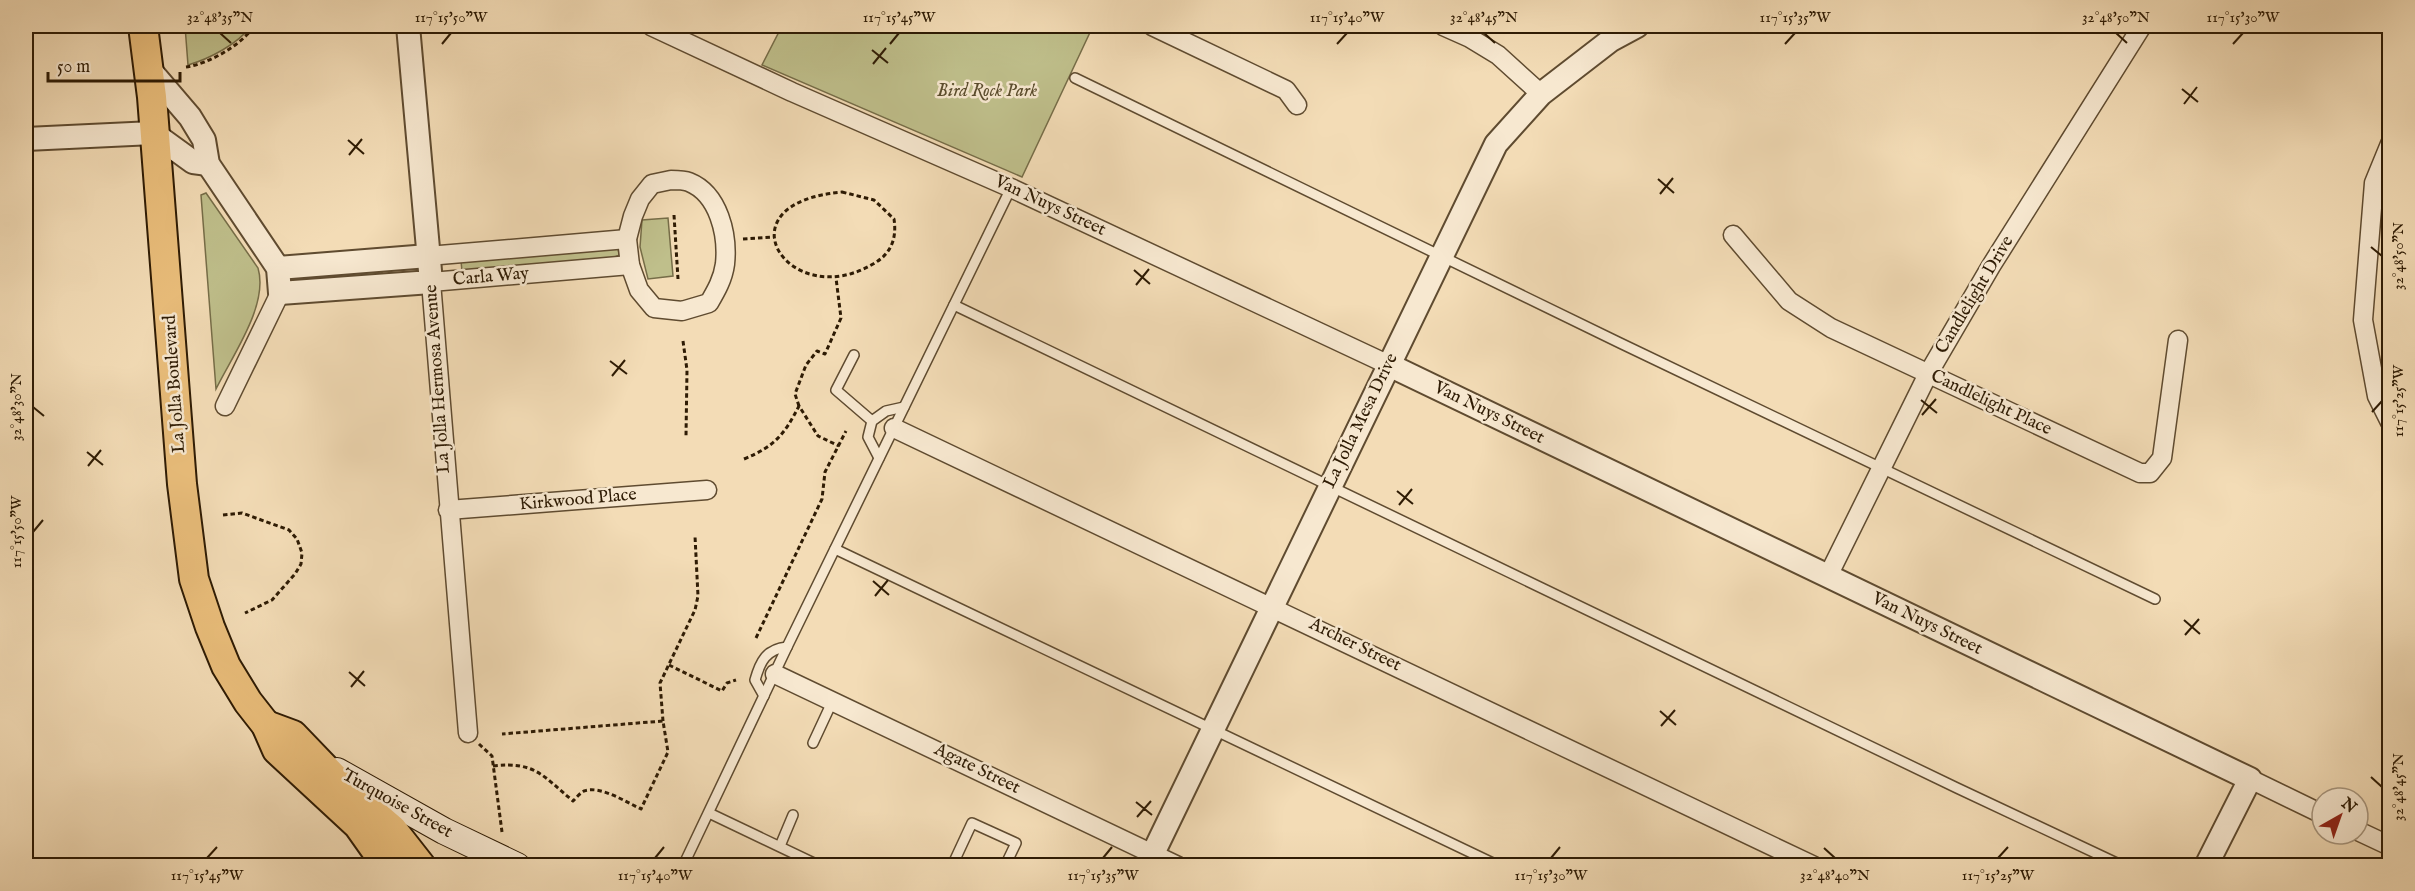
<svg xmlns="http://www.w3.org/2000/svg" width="2415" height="891" font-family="'IM FELL English',serif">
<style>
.green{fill:#bfbf8b;stroke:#766d48;stroke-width:1.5}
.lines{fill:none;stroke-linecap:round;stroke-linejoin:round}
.service-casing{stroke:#5f4b30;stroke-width:12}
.minor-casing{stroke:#5f4b30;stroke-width:21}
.tertiary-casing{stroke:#5f4b30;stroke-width:26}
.secondary-casing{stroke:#2e1b04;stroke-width:28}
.primary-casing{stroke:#2e1b04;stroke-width:32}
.path{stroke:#2e1b04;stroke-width:3;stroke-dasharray:4.5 3;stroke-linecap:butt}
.service{stroke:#f7e8d0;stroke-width:9}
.minor{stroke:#f7e8d0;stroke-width:18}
.tertiary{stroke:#f7e8d0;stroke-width:22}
.secondary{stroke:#f7e8d0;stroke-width:26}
.primary{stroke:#eabe7b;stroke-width:28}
.ticks{fill:none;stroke:#2e1b04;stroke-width:2}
.labels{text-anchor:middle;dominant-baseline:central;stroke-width:5;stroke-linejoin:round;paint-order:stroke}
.park-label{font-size:18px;font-style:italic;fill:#5a4c2c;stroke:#f7e8d0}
.street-label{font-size:18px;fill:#2e1b04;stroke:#f7e8d0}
.neatline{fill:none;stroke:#2e1b04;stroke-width:2}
.ticks-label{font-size:15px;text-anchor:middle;fill:#2e1b04}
</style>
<rect width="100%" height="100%" fill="#f3dcb6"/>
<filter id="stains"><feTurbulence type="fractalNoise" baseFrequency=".00333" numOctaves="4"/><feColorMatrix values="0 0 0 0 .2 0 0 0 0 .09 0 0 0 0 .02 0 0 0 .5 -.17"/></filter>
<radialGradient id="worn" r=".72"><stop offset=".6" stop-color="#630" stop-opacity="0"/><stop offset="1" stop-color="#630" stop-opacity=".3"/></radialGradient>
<!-- green -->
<g class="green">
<path d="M185,26H251C238,44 209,59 188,65Z"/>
<path d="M782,26H1093L1022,177L762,65Z"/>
<path d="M206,193L258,268C269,305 232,356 216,389L201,195Z"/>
<path d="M668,218L673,276L648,279L640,247L642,220Z"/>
<path d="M618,248L619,255L613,258L462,271L461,261Z"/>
<path d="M382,267V278L305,283L301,279L302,273Z"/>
</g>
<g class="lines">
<!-- service casing -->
<g class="service-casing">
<g id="service">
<path d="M1075,78L1620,343L2155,599"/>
<path d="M954,305L1957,788L2123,866"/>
<path d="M854,355L836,390L872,421"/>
<path d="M879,458L868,437L872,421L886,411L904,407"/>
<path d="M835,549L1499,866"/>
<path d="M764,696L755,680C760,662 766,649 787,647"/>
<path d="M813,743L833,700"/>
<path d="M709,813L820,866"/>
<path d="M780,846L793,815"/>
<path d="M683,866L787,647L1011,188"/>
<path d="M952,866L972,823L1016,843L1005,866"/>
</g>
</g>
<!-- minor casing -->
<g class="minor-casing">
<g id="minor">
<path d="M651,26L792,92L1011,188L1389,365"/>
<path d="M1152,26L1286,90L1297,105"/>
<path d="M1443,26L1470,38L1498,55L1541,94"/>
<path d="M2390,144L2374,183L2363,320L2377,396L2390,422"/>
<path d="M671,180C676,180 684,180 689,182C719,194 728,235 725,264C723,279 716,291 709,303L682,311L654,308L639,290L630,265L627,239L633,216L640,199L652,184Z"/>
<path d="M1733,235L1789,301L1831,328L2140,473H2150L2162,458L2178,340"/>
<path d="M428,256L627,239"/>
<path d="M225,406L280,293"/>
<path d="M894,428L1814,866"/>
<path d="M448,510L707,490"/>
<path d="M1828,576L1928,374L1991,266L2142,26"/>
<path d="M775,674L1178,866"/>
<path d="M468,733L431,282L630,265"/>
<path d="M2250,779L2322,814"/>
<path d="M2358,831L2390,846"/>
</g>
</g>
<!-- tertiary casing -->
<g class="tertiary-casing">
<g id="tertiary">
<path d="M149,69L190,117L204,140L208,164L278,268L280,293L431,282L408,26"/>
<path d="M26,139L153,133L193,162L208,164"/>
<path d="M278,268L428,256"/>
<path d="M1389,365L2250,779L2206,866"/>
<path d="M1147,866L1496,144L1541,94L1611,40L1637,26"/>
</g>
</g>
<!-- secondary casing -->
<g class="secondary-casing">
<path id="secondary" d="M337,771L444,831L517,866"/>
</g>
<!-- primary casing -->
<g class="primary-casing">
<g id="primary">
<path d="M143,26L152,97L182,484L194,579L210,627L226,666L248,702L266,725L277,750L358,825L387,866"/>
<path d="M266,725L293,735L341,785L392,829L421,866"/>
</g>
</g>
<!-- path -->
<g class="path">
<path d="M186,67C208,64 242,45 254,26"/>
<path d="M842,192L874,200L894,219C897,239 891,254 873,264C789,314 716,203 842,192Z"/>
<path d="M674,215L678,279"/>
<path d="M743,239L774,237"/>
<path d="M683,341L687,370L686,436"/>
<path d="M799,406L795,394L806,365L817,351L825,354L841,318L836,278"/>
<path d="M744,459C775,446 784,435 799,406L818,436L839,446"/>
<path d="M223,515L242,513L289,530L297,539L302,553L301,564L295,574L272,600L245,613"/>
<path d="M756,638L822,499L825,472L846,431"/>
<path d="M669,665L722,691L727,683L736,680"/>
<path d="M663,721L660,683L695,610L698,596L695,536"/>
<path d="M479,744L492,756L502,832"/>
<path d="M493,766C535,761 543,776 573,801C576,798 580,793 584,791C600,785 626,802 641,809L668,752L663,721L502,734"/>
</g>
<!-- service -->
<use href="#service" class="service"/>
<!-- minor -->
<use href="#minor" class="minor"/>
<!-- tertiary -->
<use href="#tertiary" class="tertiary"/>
<!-- secondary -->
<use href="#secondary" class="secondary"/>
<!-- primary -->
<use href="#primary" class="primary"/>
</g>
<!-- ticks -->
<path class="ticks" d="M220,33L231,43M1484,33L1495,43M2116,33L2127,43M442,44L451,33M890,44L899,33M1337,44L1347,33M1785,44L1795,33M2233,44L2243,33M872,50L888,63M873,64L886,48M2182,89L2198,102M2184,104L2197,87M348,140L364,154M349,155L362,139M1658,179L1674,193M1660,194L1673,178M2371,247L2382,256M1134,270L1150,284M1136,285L1149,269M610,361L627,374M612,376L625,360M1921,400L1937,413M33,407L44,416M2372,412L2382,401M1922,415L1936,399M87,452L103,465M88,466L101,450M1397,491L1413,504M1399,505L1412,489M33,532L43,520M873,581L889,595M875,596L888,580M2184,620L2200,634M2185,635L2199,619M349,672L365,686M351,687L364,671M1660,711L1676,725M1661,726L1675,710M2371,777L2382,787M1136,802L1152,815M1137,817L1151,801M1824,848L1835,858M207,858L217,847M655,858L664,847M1103,858L1112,847M1551,858L1560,847M1998,858L2008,847"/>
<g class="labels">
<!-- park labels -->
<g class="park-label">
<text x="987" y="91">Bird Rock Park</text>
</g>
<!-- street labels -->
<g class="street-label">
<text transform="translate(1050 206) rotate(25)">Van Nuys Street</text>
<text transform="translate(491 277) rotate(-5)">Carla Way</text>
<text transform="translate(1975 295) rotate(-59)">Candlelight Drive</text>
<text transform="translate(438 379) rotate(-94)">La Jolla Hermosa Avenue</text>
<text transform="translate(175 384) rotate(-94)">La Jolla Boulevard</text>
<text transform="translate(1991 403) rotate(25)">Candlelight Place</text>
<text transform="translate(1489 413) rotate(26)">Van Nuys Street</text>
<text transform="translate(1361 421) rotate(-64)">La Jolla Mesa Drive</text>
<text transform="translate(578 500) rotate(-5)">Kirkwood Place</text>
<text transform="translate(1927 624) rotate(26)">Van Nuys Street</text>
<text transform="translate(1355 645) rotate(26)">Archer Street</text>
<text transform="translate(977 769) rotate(26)">Agate Street</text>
<text transform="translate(397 804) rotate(29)">Turquoise Street</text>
</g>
</g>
<!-- margin -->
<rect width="2415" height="891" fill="none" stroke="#f3dcb6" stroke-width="66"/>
<!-- north arrow -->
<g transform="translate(2340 816) rotate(40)"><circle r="28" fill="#f7e8d0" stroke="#a7967e" stroke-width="1.5"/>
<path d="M0-4.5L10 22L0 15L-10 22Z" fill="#8f2418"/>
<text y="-9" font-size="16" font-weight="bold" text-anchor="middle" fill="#2e1b04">N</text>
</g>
<!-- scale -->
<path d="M48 72v9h132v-9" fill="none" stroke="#2e1b04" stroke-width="3"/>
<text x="57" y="72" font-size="18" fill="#2e1b04" stroke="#f7e8d0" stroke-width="4.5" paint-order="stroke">50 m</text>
<rect x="33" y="33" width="2349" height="825" class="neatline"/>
<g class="ticks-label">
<text x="220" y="22">32°48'35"N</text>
<text x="451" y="22">117°15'50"W</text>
<text x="899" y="22">117°15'45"W</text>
<text x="1347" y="22">117°15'40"W</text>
<text x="1484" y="22">32°48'45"N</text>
<text x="1795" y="22">117°15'35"W</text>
<text x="2116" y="22">32°48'50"N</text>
<text x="2243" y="22">117°15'30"W</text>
<text transform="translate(2398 256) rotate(-90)" y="5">32°48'50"N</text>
<text transform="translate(2398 401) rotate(-90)" y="5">117°15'25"W</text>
<text transform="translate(16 407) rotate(-90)" y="5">32°48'30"N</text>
<text transform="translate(16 532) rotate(-90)" y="5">117°15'50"W</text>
<text transform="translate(2398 787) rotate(-90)" y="5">32°48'45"N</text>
<text x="207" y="880">117°15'45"W</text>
<text x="655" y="880">117°15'40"W</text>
<text x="1103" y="880">117°15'35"W</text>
<text x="1551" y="880">117°15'30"W</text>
<text x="1835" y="880">32°48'40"N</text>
<text x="1998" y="880">117°15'25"W</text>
</g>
<rect width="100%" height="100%" filter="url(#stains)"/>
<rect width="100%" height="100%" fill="url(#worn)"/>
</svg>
